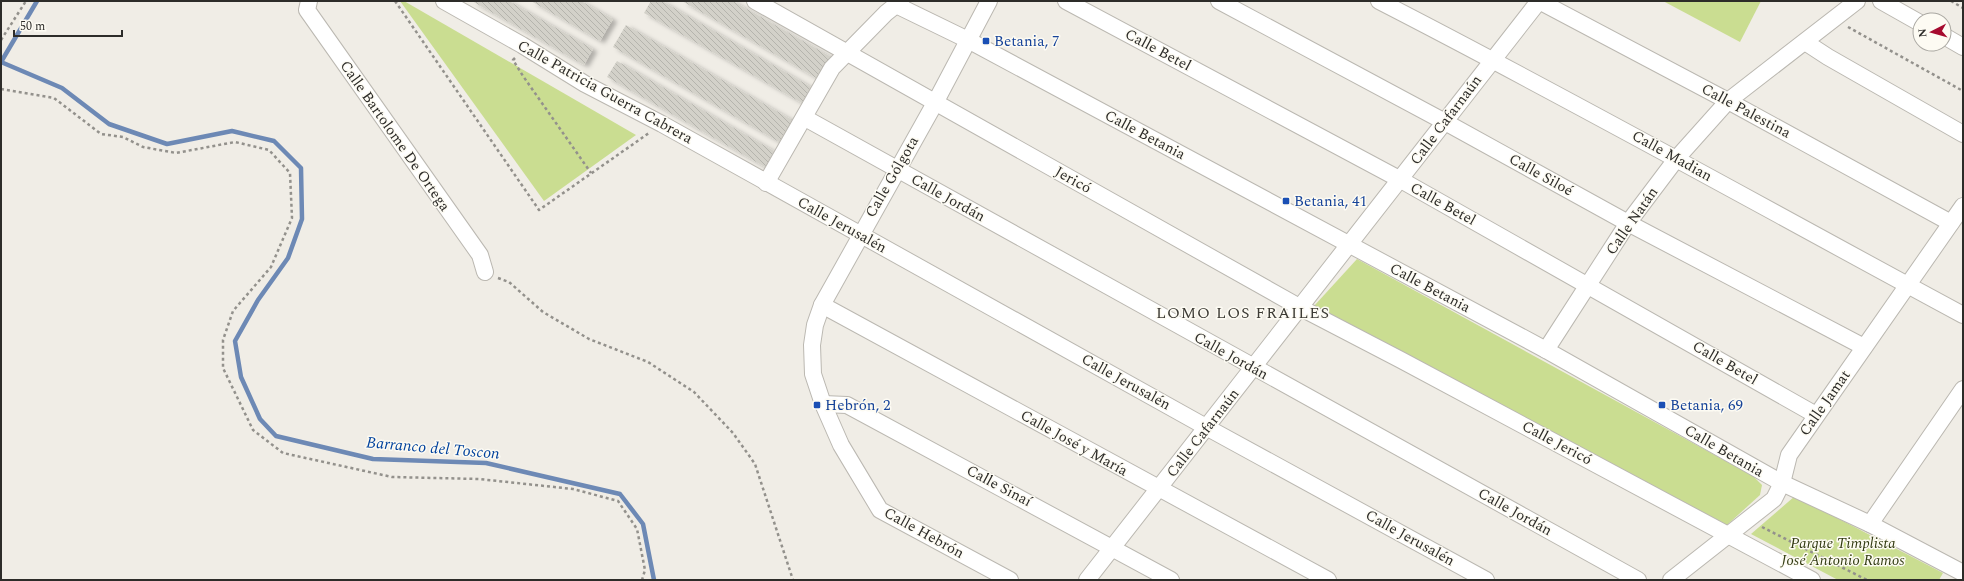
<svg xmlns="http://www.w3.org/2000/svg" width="1964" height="581" font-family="Spectral,serif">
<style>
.green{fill:#cadd91}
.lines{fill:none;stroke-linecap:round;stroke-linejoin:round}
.stream{stroke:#6d89b5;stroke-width:4.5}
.building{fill:url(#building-back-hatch);filter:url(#shadow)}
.minor-casing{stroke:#bbb8b1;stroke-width:18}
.path{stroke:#93918c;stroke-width:2.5;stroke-dasharray:3 3;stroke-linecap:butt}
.minor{stroke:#fff;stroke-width:16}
.transit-dot{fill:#1a4fb4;stroke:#fdfbf3;stroke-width:1.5}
.labels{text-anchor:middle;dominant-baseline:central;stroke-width:3;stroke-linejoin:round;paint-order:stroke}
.transit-label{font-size:15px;fill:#164399;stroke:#fdfbf3;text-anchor:start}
.street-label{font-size:15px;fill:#2d2c29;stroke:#fdfbf3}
.park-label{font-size:15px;font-style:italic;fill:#333c13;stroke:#fdfbf3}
.neighbourhood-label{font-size:16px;letter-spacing:1px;fill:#3d3b35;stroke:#fdfbf3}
.water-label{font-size:16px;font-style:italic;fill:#01429d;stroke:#fdfbf3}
</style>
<defs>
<pattern id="building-back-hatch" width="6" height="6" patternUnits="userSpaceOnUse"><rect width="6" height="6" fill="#d3d1c9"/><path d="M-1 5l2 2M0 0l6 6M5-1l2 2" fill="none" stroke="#b5b4ad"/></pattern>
<filter id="shadow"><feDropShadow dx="4.5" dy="2.5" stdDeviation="2" flood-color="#0004"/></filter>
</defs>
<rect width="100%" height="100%" fill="#f0ede6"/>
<!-- green -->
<g class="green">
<path d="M400,1H404L636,135L544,201Z"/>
<path d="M1663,1H1761L1740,42Z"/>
<path d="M1357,259L1753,476L1762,485L1760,495L1727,525L1314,306Z"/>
<path d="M1795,496L1943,573L1939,580H1838L1751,534Z"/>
</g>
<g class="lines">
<!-- stream -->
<g class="stream">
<path d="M1,62L62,88L109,124L167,144L232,131L274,141L301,168L302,219L288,258L258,300L235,341L241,377L260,419L276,436L373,459L486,463L620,494L643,524L654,580"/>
<path d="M1,62L37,1"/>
</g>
</g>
<!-- building -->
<g class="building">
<path d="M472,1H509L593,49L584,65Z"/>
<path d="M531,1H581L613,19L600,41Z"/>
<path d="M651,1H662L811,87L802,103L644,13Z"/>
<path d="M682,1H733L831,57L818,79Z"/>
<path d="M626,25L794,121L781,143L613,47Z"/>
<path d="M617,61L774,151L765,167L607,77Z"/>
</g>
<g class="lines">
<!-- minor casing -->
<g class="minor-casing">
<g id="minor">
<path d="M309,1L307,10L480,255L485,272"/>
<path d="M444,1L522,45L585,84L662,124L1206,427L1486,580"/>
<path d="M755,1L1301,308L1401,360L1812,580"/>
<path d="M989,1L935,103L822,305L815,325L812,345L813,374L823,404L841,445L880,510L1010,580"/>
<path d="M1066,1L1401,180L1816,415"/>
<path d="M1219,1L1445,122L1628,223L1864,347"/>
<path d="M1379,1C1576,102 1768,210 1963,315"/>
<path d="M1539,1L1728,101L1951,223"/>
<path d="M1881,1L1920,23"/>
<path d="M896,5L968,40L1546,350L1782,483L1870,524L1963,573"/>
<path d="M1944,36L1963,47"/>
<path d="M1805,42L1828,57L1963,134"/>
<path d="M805,118L1638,580"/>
<path d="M766,183L832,68L886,13L901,1"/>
<path d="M822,305L1328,580"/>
<path d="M1546,350L1628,223L1677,158L1728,101L1857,1"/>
<path d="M823,404L847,405L1171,580"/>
<path d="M1870,524L1963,389"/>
<path d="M1087,580L1539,1"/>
<path d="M1671,580L1774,499L1782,483L1789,455L1963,206"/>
</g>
</g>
<!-- path -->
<g class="path">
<path d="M395,1L539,210L649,133"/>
<path d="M1951,1L1963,8"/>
<path d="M1848,27L1963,91"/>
<path d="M1,40L26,1"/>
<path d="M515,58L513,60L523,76L591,173"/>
<path d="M1,89L54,98L101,134L123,137L143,147L176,153L235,142L269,150L290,173L292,218L271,267L233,311L223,340V368L253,430L283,453L392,477L479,479L573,489L618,501L637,529L645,570L642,580"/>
<path d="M498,278L509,282L543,312L589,339L648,362L694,392L733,433L755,464L793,580"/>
<path d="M1762,527L1867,580"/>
</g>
<!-- minor -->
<use href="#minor" class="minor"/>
</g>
<!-- markers -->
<g class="transit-dot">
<rect x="982" y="37" width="8" height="8" rx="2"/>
<rect x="1282" y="197" width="8" height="8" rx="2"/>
<rect x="813" y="401" width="8" height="8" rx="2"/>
<rect x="1658" y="401" width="8" height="8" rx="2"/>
</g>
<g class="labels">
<!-- transit labels -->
<g class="transit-label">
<text x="994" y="41">Betania, 7</text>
<text x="1294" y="201">Betania, 41</text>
<text x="825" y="405">Hebrón, 2</text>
<text x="1670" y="405">Betania, 69</text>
</g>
<!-- street labels -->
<g class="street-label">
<text transform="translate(1158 50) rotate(28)">Calle Betel</text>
<text transform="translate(605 92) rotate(29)">Calle Patricia Guerra Cabrera</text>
<text transform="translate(1746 111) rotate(28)">Calle Palestina</text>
<text transform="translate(1446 120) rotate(-53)">Calle Cafarnaún</text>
<text transform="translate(1145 135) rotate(28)">Calle Betania</text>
<text transform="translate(395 136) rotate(55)">Calle Bartolome De Ortega</text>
<text transform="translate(1672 156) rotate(29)">Calle Madian</text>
<text transform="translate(1541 175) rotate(29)">Calle Siloé</text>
<text transform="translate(892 177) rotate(-60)">Calle Gólgota</text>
<text transform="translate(1073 180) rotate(29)">Jericó</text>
<text transform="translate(948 198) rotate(29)">Calle Jordán</text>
<text transform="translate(1443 204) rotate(29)">Calle Betel</text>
<text transform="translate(1632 221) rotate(-55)">Calle Natán</text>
<text transform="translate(842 225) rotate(29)">Calle Jerusalén</text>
<text transform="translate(1430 288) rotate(28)">Calle Betania</text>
<text transform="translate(1231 356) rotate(29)">Calle Jordán</text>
<text transform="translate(1725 363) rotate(30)">Calle Betel</text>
<text transform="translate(1126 382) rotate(29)">Calle Jerusalén</text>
<text transform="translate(1825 403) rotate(-55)">Calle Jamat</text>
<text transform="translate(1203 433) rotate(-52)">Calle Cafarnaún</text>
<text transform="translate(1074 443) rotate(29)">Calle José y María</text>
<text transform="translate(1557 443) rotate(28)">Calle Jericó</text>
<text transform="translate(1724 451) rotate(30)">Calle Betania</text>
<text transform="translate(999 486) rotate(28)">Calle Sinaí</text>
<text transform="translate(1515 512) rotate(29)">Calle Jordán</text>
<text transform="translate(924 533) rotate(29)">Calle Hebrón</text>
<text transform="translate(1410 538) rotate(29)">Calle Jerusalén</text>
</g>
<!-- park labels -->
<g class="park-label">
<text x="1843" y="543">Parque Timplista<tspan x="1843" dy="17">José Antonio Ramos</tspan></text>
</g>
<!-- neighbourhood labels -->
<g class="neighbourhood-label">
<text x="1243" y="313">LOMO LOS FRAILES</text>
</g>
<!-- water labels -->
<g class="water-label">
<text transform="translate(433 448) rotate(5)">Barranco del Toscon</text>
</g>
</g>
<!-- border -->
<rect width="1964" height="581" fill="none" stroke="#2d2c29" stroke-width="4"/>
<!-- north arrow -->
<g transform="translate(1932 32) rotate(264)"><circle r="19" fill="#fdfbf3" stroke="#aaa8a2"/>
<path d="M0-3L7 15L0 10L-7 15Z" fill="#a60b2f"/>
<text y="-6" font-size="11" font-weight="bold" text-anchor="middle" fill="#2d2c29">N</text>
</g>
<!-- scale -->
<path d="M14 30v6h108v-6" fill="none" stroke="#2d2c29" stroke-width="2"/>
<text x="20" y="30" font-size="12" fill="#2d2c29" stroke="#fdfbf3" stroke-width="3" paint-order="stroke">50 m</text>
</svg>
